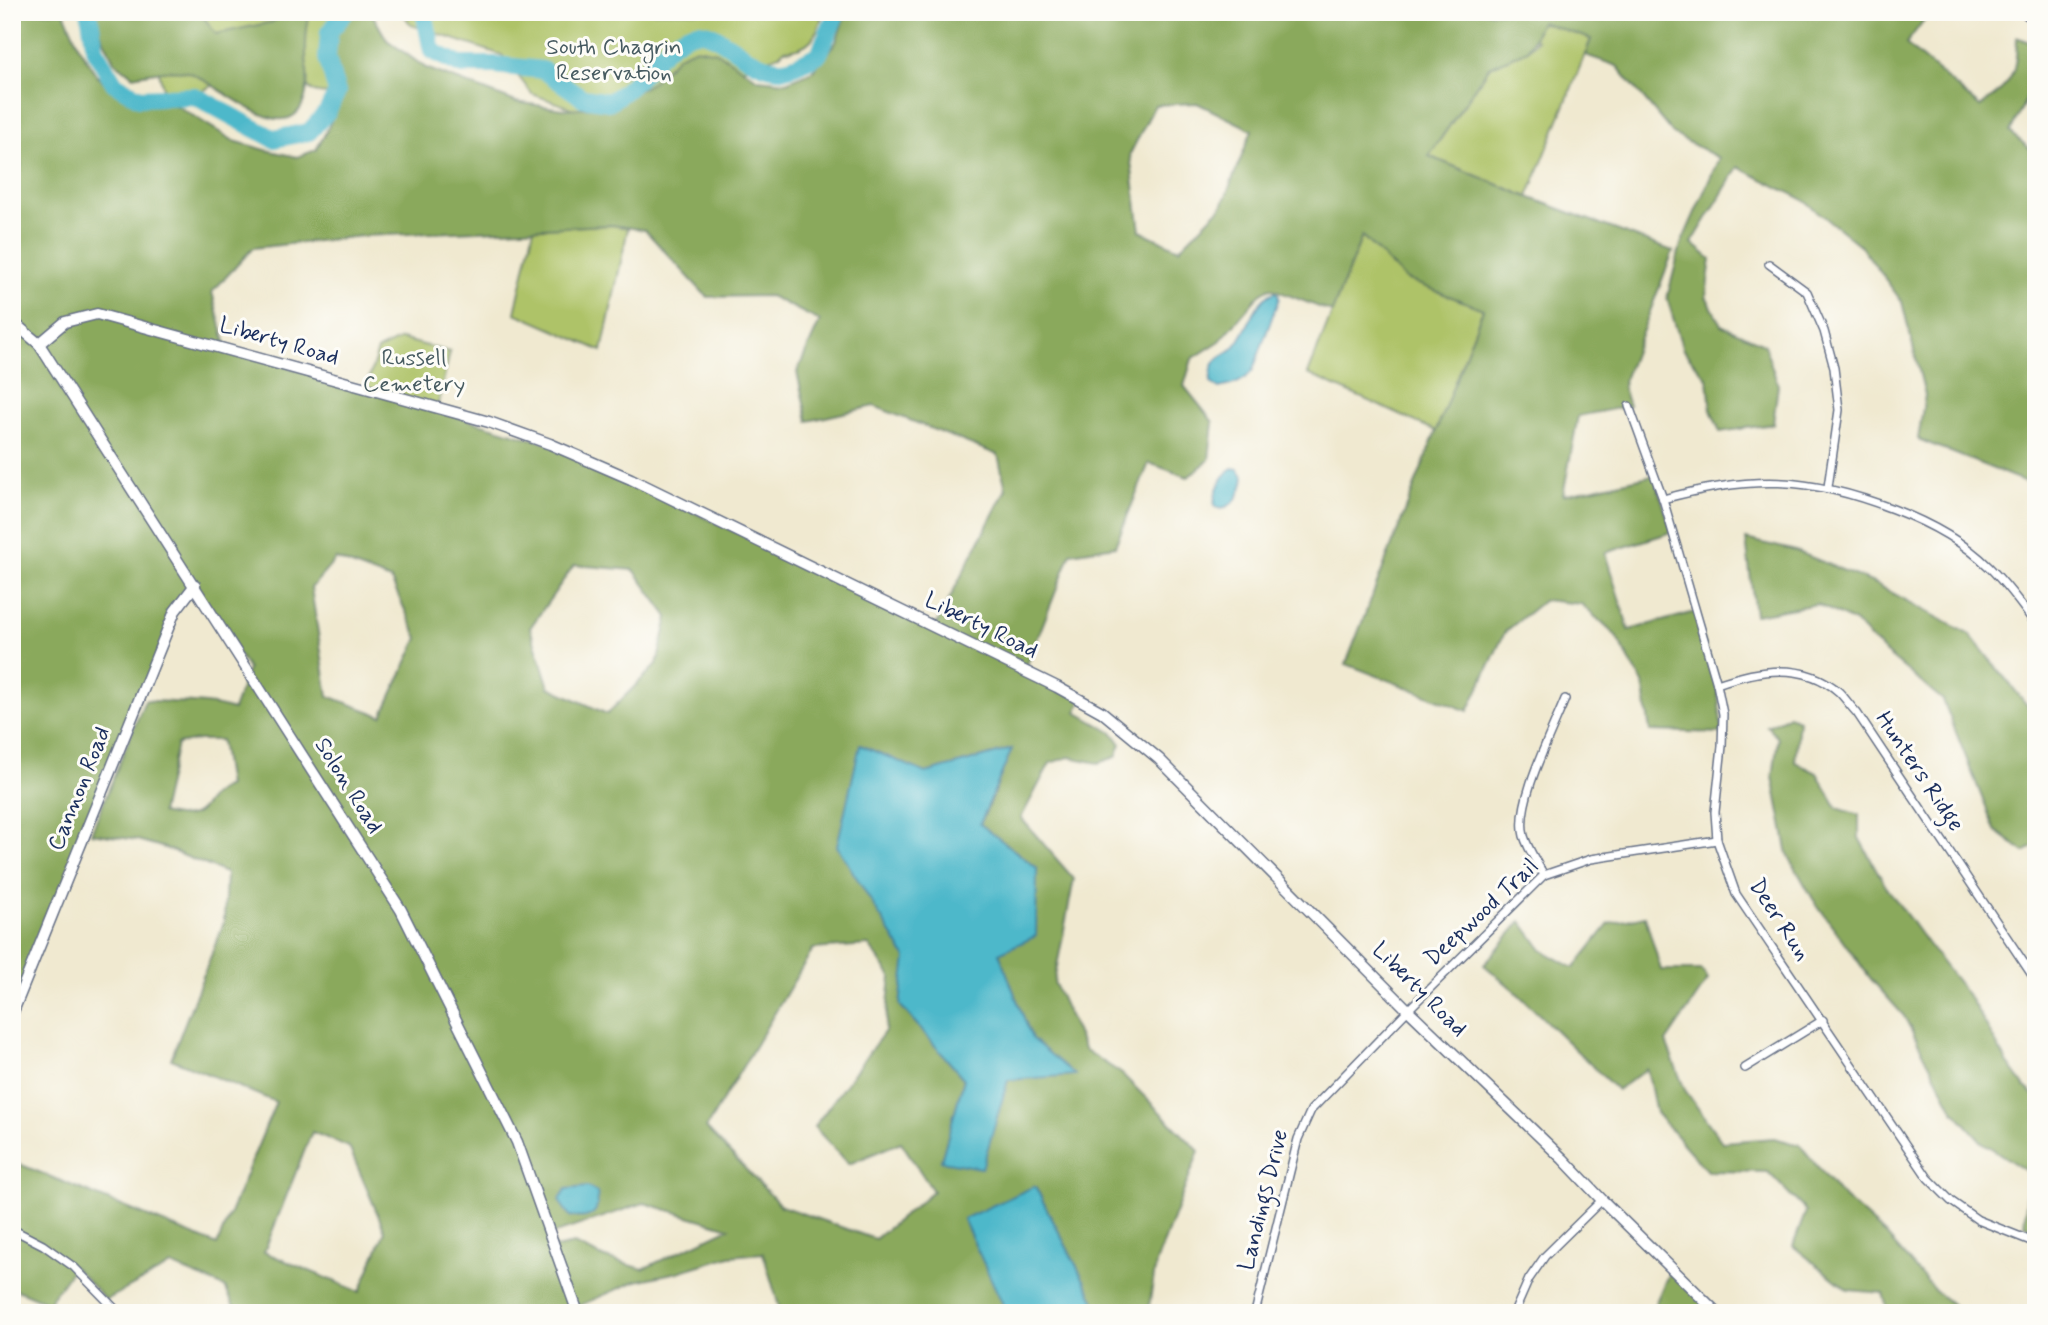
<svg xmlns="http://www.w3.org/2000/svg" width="2048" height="1325" font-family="Mynerve,sans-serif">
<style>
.green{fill:#aec368;stroke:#647963;stroke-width:2}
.forest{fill:#8aa95c;stroke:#526c5d;stroke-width:2;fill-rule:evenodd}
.water{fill:#4db8ca;stroke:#347494;stroke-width:2}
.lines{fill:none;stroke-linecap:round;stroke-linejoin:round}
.river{stroke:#4db8ca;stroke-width:18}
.street-casing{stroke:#667086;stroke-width:10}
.secondary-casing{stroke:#667086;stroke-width:13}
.street{stroke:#fff;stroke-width:7}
.secondary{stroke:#fff;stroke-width:10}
.labels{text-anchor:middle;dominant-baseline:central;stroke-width:6;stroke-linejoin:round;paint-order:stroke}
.park-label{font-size:23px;fill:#475b61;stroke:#fdfcf7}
.street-label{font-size:23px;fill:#1b2f5e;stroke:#fdfcf7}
</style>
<rect width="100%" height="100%" fill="#fdfcf7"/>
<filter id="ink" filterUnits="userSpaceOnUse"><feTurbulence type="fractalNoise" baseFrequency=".0143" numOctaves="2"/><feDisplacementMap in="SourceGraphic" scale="14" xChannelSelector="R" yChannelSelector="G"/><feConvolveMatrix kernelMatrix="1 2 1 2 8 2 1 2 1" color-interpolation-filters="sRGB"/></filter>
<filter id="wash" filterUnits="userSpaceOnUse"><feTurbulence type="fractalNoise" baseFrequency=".00686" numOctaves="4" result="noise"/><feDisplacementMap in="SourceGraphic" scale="28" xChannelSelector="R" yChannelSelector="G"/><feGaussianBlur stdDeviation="1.57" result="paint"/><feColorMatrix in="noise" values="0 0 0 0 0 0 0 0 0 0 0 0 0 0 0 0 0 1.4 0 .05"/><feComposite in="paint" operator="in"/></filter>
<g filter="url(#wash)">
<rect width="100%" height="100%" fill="#f0e9d0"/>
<!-- green -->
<g class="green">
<path d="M144,12H358L337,93C314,95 310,94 300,73L212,86L190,97L164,92Z"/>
<path d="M402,12H823C818,36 809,50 784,50L779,55L653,103L574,109L532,94L502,55L411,25Z"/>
<path d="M1519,12L1591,39L1528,197L1429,156L1490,67L1528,50L1537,40L1492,19Z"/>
<path d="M611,225L628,228L602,351L515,313L534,228Z"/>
<path d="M1362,236L1405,279L1483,309L1436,431L1308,374Z"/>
<path d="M401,339L450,352L437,408L366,388L378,350Z"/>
</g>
<!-- forest -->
<g class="forest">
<path d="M12,12H64L80,49L97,76L127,100L147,104H174L234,141L266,150L297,157L316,150C322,138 333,123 334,110C335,76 325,44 343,12H371L387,40L426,68L516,102L563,109L611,106L651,83L678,56L696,48L717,52L758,79L786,82L811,72L825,57L836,42L846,12H1915L1924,14L1930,12L1906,44L1980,107C2012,83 2016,77 2017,37L2036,45V92L2029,93L2010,132L2036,154V486L1918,439L1925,395L1902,302L1861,246L1802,199L1738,167L1692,243L1711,259L1706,296L1721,325L1764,344L1778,385L1773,424L1720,432L1711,410L1708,379L1683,350L1667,298L1681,244L1719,158L1673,134L1617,66L1585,55L1591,39L1541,22L1528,50L1489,67L1429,156L1528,197L1673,251L1624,380L1623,388L1629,406L1578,416L1563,495L1654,475L1672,532L1605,553L1629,630L1695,612L1717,684L1722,733L1650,731L1643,683L1615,635L1581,604L1544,600L1505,632L1468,711L1346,664L1483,309L1405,279L1362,236L1332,312L1270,288L1260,294L1220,341L1192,359L1184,386L1213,422L1209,460L1188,477L1149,463L1115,546L1071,553L1025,670L1082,700L1076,712L1113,733L1121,744L1116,757L1098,763L1069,757L1050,763L1021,818L1074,879L1054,982L1084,1049L1122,1074L1199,1151L1156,1263L1148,1313H1101L1035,1186L1063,1313H781L763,1253L730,1256L678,1272L636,1281L576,1307L578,1313H237L225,1287L171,1265L106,1300L74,1267L48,1303L12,1288V1161L217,1245L276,1102L171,1059L224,922L226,873L165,848L137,840L91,833L145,700C175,704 204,700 233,710L248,669L195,585L175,611L12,1014V171L21,166L20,160L12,159ZM1197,103L1252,130L1222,206L1179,249L1140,231L1130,154L1155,105ZM611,225L645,230L707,297L770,296L820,321L797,372L808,421L874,406L998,455L1006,489L935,627L550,444L227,349L212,292L253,248L363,236ZM336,559L391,580L418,638L382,716L328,696L311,588ZM574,565L634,570L668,617L657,664L607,714L549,687L530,628ZM198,740H221L228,786C195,799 212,826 161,813L177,744ZM860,745L926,773L1011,749L991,801L980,824L1037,868L999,953L1032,1039L1074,1075L1008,1079L941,1161L964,1079L900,1005L907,958ZM869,945L891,977L885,1031L814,1127L849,1164L901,1142L933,1191L875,1239L781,1206L706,1128L813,949ZM312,1132L349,1147L385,1231L360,1292L264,1252ZM644,1203L729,1228L643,1269L605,1258L574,1244L555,1248L550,1235Z"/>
<path d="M96,12H207L203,16L216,34L272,22L286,12H309C308,23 306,34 306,44C305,58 309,74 307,88C296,163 218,80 187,72C170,68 150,73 133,76L114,61L101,34Z"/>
<path d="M1746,539L1796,551L1876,584L1970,635L2036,716V845L2024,852L1995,830L1943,700L1882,650L1853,621L1817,604L1755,615Z"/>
<path d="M1789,716L1799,720L1795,762L1817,773L1837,808L1859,815V838L1885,885L1927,943L1970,998L2007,1062L2025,1087L2036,1096V1230L2024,1225L2029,1173L1982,1142L1954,1111L1904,1016L1871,979L1813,899L1788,855L1773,777L1778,738L1767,726Z"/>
<path d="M1645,916L1661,970H1702L1708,980L1666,1042L1685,1090L1722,1142L1774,1138L1800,1145L1839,1193L1885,1234L1935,1291L1963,1313H1888L1883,1293L1848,1290L1793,1246L1806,1211L1768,1172L1707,1171L1656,1113L1647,1069L1617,1090L1515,991L1484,965L1521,921L1542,950L1574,968L1609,924Z"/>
<path d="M1671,1268L1717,1313H1651Z"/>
</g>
<!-- water -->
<g class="water">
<path d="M1275,292L1278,294L1279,298L1253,370C1244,382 1234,385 1219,388L1211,383C1210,375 1211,369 1215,362C1219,355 1227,354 1232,349C1249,334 1252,300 1275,292Z"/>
<path d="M1232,468L1238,469L1244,477C1242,492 1233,512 1215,507C1212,493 1222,477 1232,468Z"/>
<path d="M860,745L926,773L1012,749L980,824L1037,868L1036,936L999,953L1032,1039L1075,1075L1008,1080L982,1168L941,1161L964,1079L900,1005L906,958L837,846Z"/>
<path d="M1035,1186L1101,1313H1063L1062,1309H1005L963,1219Z"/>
<path d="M588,1187L597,1192C601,1213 590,1221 570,1216L559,1201L566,1189Z"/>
</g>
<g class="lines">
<!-- river -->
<g class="river">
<path d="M89,12L95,50L114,83L139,98L195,96L274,139L309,132L327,112L337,92L327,58L329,32L346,12"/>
<path d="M424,12L432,51L460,65H494L543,70L583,98L609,102C615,98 622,94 627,89C649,71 663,43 692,33C717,24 748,72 784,69C795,68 809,59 819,54L837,12"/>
</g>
</g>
</g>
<g filter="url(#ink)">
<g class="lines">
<!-- street casing -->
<g class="street-casing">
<g id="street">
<path d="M2022,12L2036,22"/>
<path d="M1769,264L1807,292L1824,331L1834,368L1839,410L1828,487"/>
<path d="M1629,406L1663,499L1717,684L1723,714L1722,746L1715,812L1717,840L1736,894L1928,1178L1951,1201L1978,1220L2036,1243"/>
<path d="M1663,499C1750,475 1808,476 1893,509C1927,522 1963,541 1989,567C2006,584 2022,605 2036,625"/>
<path d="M1717,684C1757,670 1803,661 1839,692C1845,698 1851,707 1857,713L2036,981"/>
<path d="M1544,875C1537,863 1528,849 1524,836C1515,803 1552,732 1565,699"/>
<path d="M1745,1068L1823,1020"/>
<path d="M12,1229L43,1245L74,1267L119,1313"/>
<path d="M1255,1313L1298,1139L1311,1110L1408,1010L1544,875L1591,859L1717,840"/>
<path d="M1514,1313L1529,1279L1545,1256L1602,1200"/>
</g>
</g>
<!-- secondary casing -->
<g class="secondary-casing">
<g id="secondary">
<path d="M12,321L39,344L401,910L517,1142L578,1313"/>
<path d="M39,344L65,322L97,314L489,422L550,444L631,479L1057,687L1102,712L1159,759L1408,1010L1563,1159L1602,1200L1717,1313"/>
<path d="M12,1014L175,611L195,585"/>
</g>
</g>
<!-- street -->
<use href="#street" class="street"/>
<!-- secondary -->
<use href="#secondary" class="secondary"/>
</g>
</g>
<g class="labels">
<!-- park labels -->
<g class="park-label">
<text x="614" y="48">South Chagrin<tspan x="614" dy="26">Reservation</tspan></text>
<text x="414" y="359">Russell<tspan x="414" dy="26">Cemetery</tspan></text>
</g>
<!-- street labels -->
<g class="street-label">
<text transform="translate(279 342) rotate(16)">Liberty Road</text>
<text transform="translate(981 626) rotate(26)">Liberty Road</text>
<text transform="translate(1919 772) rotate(56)">Hunters Ridge</text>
<text transform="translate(348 786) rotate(58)">Solon Road</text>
<text transform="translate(80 789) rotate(-68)">Cannon Road</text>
<text transform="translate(1482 913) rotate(-43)">Deepwood Trail</text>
<text transform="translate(1779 920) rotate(57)">Deer Run</text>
<text transform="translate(1419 990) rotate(45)">Liberty Road</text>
<text transform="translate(1264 1200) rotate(-76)">Landings Drive</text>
</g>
</g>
<!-- margin -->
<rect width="2048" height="1325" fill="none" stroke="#fdfcf7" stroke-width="42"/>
</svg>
